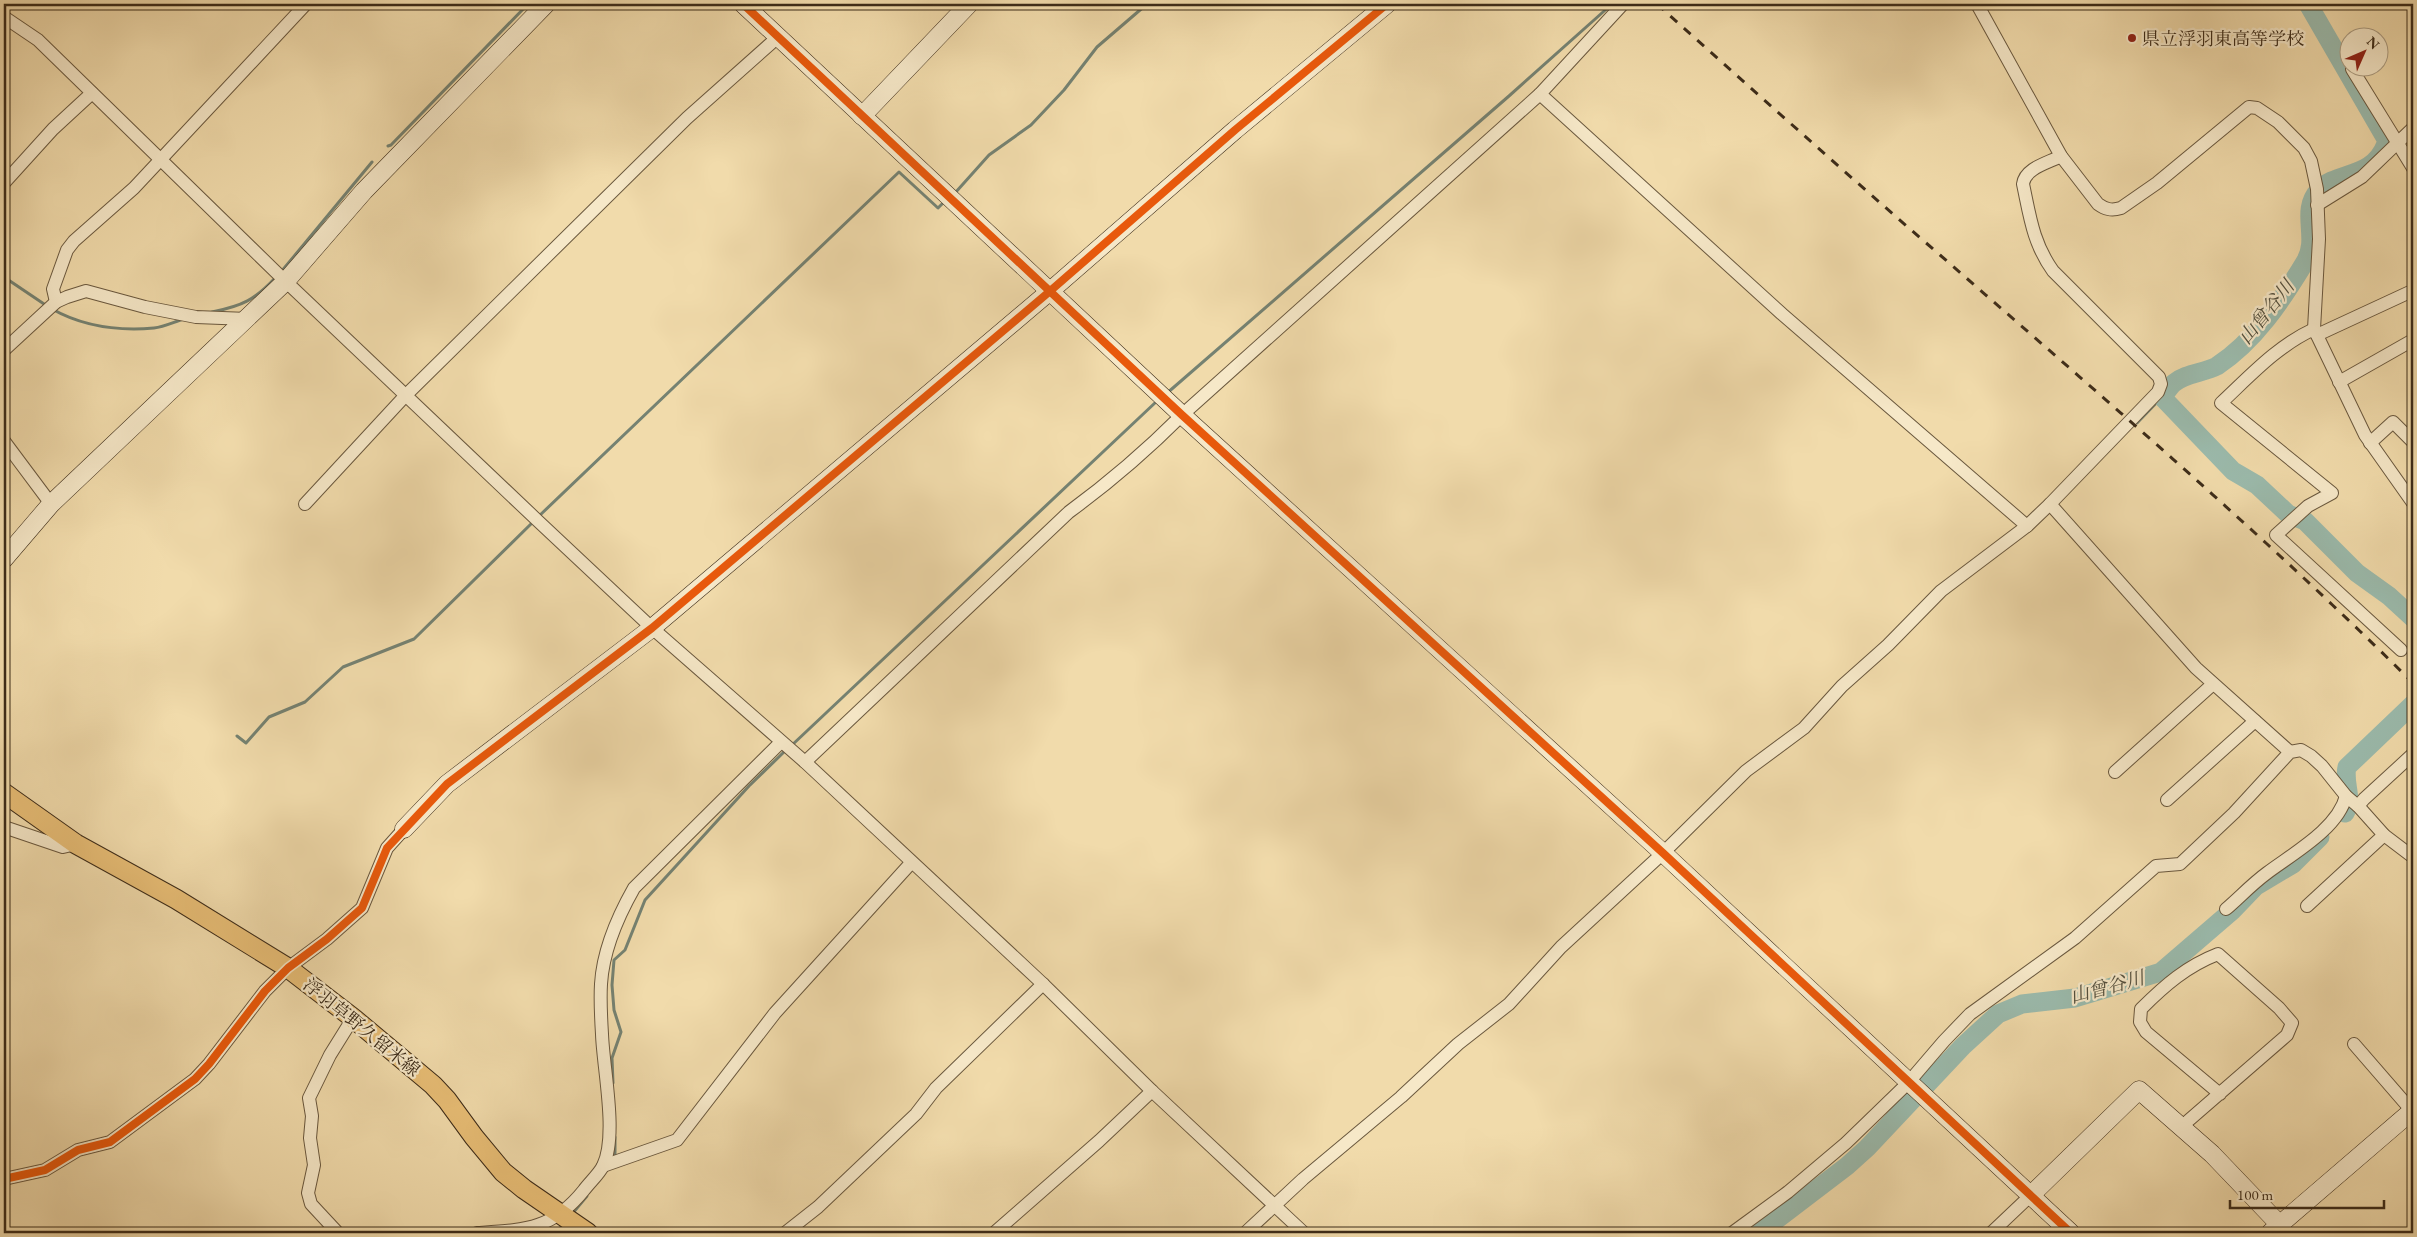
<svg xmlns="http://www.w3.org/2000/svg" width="2417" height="1237" font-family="'EB Garamond','Noto Serif JP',serif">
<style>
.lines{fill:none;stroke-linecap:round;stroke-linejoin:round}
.stream{stroke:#758272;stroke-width:3}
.river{stroke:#9bbbad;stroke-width:19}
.street-casing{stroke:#6a583e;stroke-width:14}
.secondary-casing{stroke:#3d2c19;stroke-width:19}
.primary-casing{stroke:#3d2c19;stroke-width:21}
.street{stroke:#f6e8c8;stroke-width:12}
.secondary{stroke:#f6e8c8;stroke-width:18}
.primary{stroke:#e8be76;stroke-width:19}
.rail{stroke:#3d2c19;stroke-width:3;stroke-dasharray:9 9;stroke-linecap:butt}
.cycleway-casing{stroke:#f6e8c8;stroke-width:11}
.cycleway{stroke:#e8590c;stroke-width:8}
.poi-dot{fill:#8f2418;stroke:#f6e8c8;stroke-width:2}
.labels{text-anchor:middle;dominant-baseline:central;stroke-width:4.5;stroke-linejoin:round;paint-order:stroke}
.poi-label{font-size:18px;fill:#3d2c19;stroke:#f6e8c8;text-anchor:start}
.street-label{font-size:18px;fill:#3d2c19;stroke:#f6e8c8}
.water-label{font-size:19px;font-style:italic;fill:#54503e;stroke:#f6e8c8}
</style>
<rect width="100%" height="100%" fill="#f1dbab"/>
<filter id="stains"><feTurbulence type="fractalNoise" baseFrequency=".004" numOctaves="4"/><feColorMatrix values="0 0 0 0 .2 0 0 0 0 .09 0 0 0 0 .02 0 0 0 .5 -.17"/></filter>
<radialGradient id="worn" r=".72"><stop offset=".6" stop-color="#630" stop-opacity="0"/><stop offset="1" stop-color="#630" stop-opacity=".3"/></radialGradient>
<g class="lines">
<!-- stream -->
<g class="stream">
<path d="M388,146L391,145L528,4"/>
<path d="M955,193L989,155L1031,125L1064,90L1097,47L1147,4"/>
<path d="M281,272L372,162"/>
<path d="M4,277L47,306"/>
<path d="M52,309C82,326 119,331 154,328C164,327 174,322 184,319"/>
<path d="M212,312C242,306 255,300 276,277"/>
<path d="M1166,394L1509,96L1612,4"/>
<path d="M2137,423L2162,397"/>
<path d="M538,517L899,172L938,208L942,204"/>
<path d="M237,736L246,743L269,717L305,702L343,667L414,639L534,521"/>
<path d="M791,746L1157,401"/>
<path d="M613,1083L612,1058L621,1032L614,1010L612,985L614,960L625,950L645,900L749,786L786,750"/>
<path d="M613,1158L615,1154V1137"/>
<path d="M572,1214L587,1196"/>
<path d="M555,1233L563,1225"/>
</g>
<!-- river -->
<g class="river">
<path d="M2308,4L2386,139V144C2372,180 2337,170 2319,190C2299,211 2320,238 2305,262C2282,300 2255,341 2217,366C2204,373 2186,373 2174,383C2170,386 2166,393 2162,397L2233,471L2257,485L2288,514L2305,521L2357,573L2389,596L2413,618"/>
<path d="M2345,813C2354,798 2343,783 2347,767L2413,704"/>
<path d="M1759,1233L1847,1166L1867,1148L1963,1046L1998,1014L2022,1004L2075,998L2161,972L2233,910L2256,886L2293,864L2320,837"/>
</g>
<!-- street casing -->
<g class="street-casing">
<g id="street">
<path d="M1977,4L2061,156L2098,204C2105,209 2111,211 2121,208L2157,183L2249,107L2257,108L2278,122L2304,148L2311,161L2317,189L2319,239L2314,329L2365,435L2413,503"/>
<path d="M4,17L38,40L279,275L538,521L652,628L805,762L1043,984L1152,1091L1304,1233"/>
<path d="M2352,69L2413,168"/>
<path d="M1540,94L1782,314L2027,526"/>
<path d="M4,183L53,129L92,93"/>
<path d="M2317,205L2362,177L2413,128"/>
<path d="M56,302L53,289L67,250L74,241L134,188L306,4"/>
<path d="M2314,329C2277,346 2250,376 2221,403L2332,493L2308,506L2276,535L2401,650"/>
<path d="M2317,335L2412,291"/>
<path d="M4,350L56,302L67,297L86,291L145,307L196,317L248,319"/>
<path d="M2339,382L2413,340"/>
<path d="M4,441L51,504"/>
<path d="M2370,443L2393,422L2413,442"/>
<path d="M305,504L405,396L687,118L778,37"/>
<path d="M2050,504L2196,668L2290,752"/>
<path d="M805,762L1069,512C1110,482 1146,451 1182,415L1540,94L1623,4"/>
<path d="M2115,772L2213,684"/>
<path d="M2167,800L2255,721"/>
<path d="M2358,806L2364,799L2413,754"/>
<path d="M4,827L63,847L76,844"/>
<path d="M2307,906L2384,835"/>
<path d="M2226,909C2240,897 2252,884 2267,873C2292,854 2338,829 2346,796"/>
<path d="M2354,1044L2412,1111"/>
<path d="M2181,1127L2287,1035L2292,1023L2279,1008L2218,954C2187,966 2165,985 2141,1009L2140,1022L2146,1032L2220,1094"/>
<path d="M603,1166L677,1140L775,1013L911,863"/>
<path d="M4,1179L45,1170L78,1150L110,1142L195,1079L209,1064L265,991L288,968L327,939L362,908L387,848L404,829"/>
<path d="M338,1233L311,1204L308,1193L314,1165L310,1138L312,1116L309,1098L330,1055L353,1018"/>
<path d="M477,1233C525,1230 552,1230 584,1190C590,1182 599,1174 603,1166C618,1135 603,1068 602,1034C601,1018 600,1001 601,984C603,950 617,918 634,888L781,742"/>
<path d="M785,1233L818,1207L916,1114L936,1088L1043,984"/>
<path d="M994,1233L1099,1141L1152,1091"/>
<path d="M1245,1233L1303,1179L1401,1097L1458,1044L1509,1004L1561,947L1663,853L1746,771L1804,728L1842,686L1888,645L1941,591L2027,526L2050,504L2158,392L2161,384L2159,377L2053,271C2033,243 2030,217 2023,184C2025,168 2048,163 2061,156"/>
<path d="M1732,1233L1788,1192L1846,1143L1908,1083L1944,1041L1970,1014L2075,938L2156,866L2180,864L2234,813L2290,752L2301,750L2311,756L2322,766L2346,796L2359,807L2384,835L2413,857"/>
<path d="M1991,1233L2030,1196"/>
</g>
</g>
<!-- secondary casing -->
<g class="secondary-casing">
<g id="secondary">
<path d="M743,4L1182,415L1663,853L2071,1233"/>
<path d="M862,116L969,4"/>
<path d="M4,559L51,504L286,281L364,191L546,4"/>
<path d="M404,829L447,784L652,628L1049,292L1235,130L1387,4"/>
<path d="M2030,1196L2139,1090L2212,1154L2279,1224"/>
<path d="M2270,1233L2413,1110"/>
</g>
</g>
<!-- primary casing -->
<g class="primary-casing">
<path id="primary" d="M4,793L76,844L176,899L288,968L353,1018L433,1085L447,1100L474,1137L503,1172L524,1189L588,1233"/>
</g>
<!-- street -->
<use href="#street" class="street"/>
<!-- secondary -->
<use href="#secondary" class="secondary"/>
<!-- primary -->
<use href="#primary" class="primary"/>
<!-- rail -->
<path class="rail" d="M1657,4C1751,88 1844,172 1940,255C2100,395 2262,533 2413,683"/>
<!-- cycleway casing -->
<g class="cycleway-casing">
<g id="cycleway">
<path d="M743,4L1182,415L1663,853L2071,1233"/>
<path d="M4,1179L45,1170L78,1150L110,1142L195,1079L209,1064L265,991L288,968L327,939L362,908L387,848L447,784L652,628L1049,292L1235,130L1387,4"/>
</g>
</g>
<!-- cycleway -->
<use href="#cycleway" class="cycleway"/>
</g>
<!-- markers -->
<circle class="poi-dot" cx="2132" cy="38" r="5"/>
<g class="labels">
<!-- poi labels -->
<g class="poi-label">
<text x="2142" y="38">県立浮羽東高等学校</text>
</g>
<!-- street labels -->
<g class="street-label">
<text transform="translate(362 1027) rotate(39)">浮羽草野久留米線</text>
</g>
<!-- water labels -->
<g class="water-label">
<text transform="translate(2266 312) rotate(-51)">山曾谷川</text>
<text transform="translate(2107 987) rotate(-15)">山曾谷川</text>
</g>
</g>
<!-- margin -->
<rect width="2417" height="1237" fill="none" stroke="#f1dbab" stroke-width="20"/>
<rect x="5" y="5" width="2407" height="1227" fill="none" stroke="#3d2c19" stroke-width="2.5"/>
<rect x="10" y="10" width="2397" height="1217" fill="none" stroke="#3d2c19"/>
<!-- north arrow -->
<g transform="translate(2364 52) rotate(45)"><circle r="24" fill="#f6e8c8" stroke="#ac9d82"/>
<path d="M0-4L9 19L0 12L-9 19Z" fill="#8f2418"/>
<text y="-8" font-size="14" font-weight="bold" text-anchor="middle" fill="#3d2c19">N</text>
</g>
<!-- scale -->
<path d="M2230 1200v8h154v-8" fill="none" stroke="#3d2c19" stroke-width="2.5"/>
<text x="2237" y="1200" font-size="15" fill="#3d2c19" stroke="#f6e8c8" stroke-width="4" paint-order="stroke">100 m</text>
<rect width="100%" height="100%" filter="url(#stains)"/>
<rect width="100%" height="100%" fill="url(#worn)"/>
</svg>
